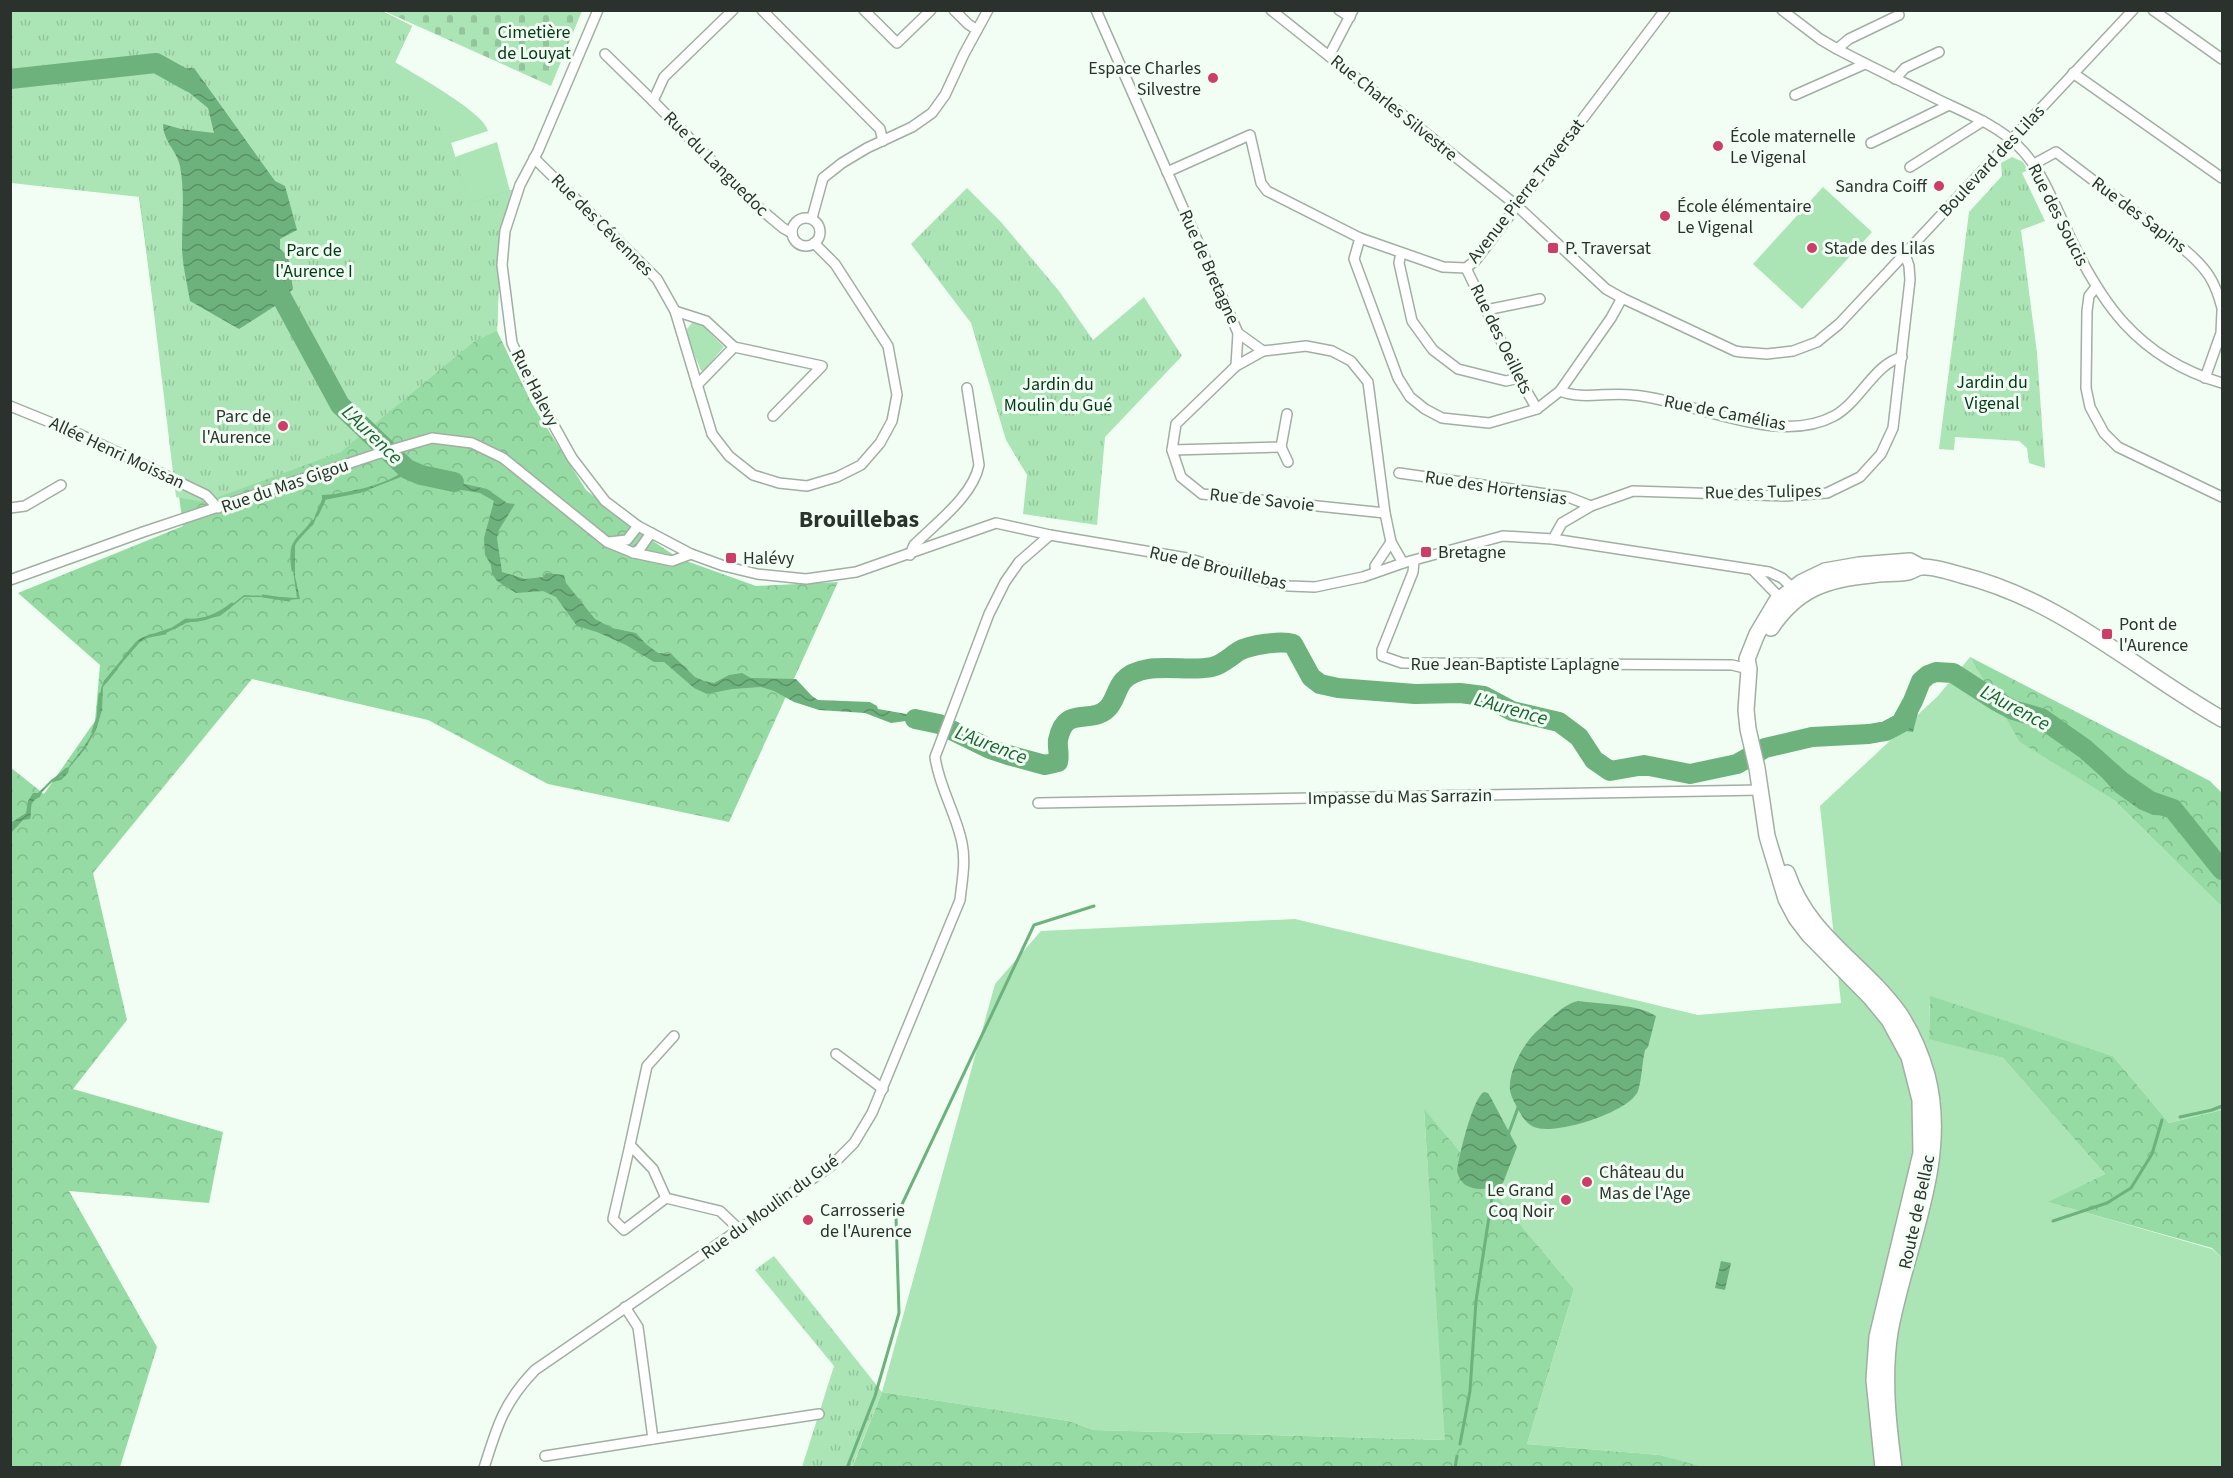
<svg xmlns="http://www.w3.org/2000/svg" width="2233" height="1478" font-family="'Source Sans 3',sans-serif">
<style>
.grass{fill:#abe4b5}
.forest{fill:url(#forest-crowns)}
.cemetery{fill:url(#cemetery-stones)}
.park{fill:url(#park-tufts)}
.water{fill:url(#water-waves)}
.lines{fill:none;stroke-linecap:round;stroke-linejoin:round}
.stream{stroke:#6db27c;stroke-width:3}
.river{stroke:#6db27c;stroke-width:20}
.minor-casing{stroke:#a1afa3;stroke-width:12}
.primary-casing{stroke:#a1afa3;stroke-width:18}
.minor{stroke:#fff;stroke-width:9}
.primary{stroke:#fff;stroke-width:15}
.poi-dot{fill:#cc3d67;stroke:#f2fef4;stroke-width:2}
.labels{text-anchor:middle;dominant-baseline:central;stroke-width:6;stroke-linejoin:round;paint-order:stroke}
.park-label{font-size:18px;fill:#023915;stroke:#f2fef4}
.poi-label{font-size:18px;fill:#2b312c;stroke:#f2fef4;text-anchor:start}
.street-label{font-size:18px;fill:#2b312c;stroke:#f2fef4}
.water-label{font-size:20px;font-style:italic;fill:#196431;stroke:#f2fef4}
.district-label{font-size:24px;font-weight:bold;fill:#2b312c;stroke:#f2fef4}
</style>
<defs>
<pattern id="forest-crowns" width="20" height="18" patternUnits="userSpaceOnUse" patternTransform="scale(1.5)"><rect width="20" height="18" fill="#95dba3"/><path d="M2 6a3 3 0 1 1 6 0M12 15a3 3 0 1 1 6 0" fill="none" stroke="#81bc8c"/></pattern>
<pattern id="cemetery-stones" width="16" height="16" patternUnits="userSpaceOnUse" patternTransform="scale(1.5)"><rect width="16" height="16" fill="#abe4b5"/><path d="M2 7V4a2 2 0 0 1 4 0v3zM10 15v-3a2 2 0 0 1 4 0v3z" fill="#93c49c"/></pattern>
<pattern id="park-tufts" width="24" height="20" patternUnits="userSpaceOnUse" patternTransform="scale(1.5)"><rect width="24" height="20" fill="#abe4b5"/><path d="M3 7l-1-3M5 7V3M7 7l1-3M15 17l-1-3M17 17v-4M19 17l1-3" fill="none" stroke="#93c49c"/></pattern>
<pattern id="water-waves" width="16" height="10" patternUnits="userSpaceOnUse" patternTransform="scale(1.5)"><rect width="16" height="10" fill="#6db27c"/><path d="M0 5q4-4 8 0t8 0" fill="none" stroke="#5a9166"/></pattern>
</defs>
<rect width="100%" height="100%" fill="#f2fef4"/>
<!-- grass -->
<g class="grass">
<path d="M395,62C414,74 484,112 488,131L451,143L399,73Z"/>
<path d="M497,142L510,191L469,204L455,157Z"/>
<path d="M1823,187L1872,232L1802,309L1753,264Z"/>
<path d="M692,323L701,324L724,347L704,370L701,371L688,339L687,329Z"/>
<path d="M1970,657L2021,742L2115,801L2222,907V1110L2169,1123L2113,1056L1930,997L1929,1038L2003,1058L2105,1174L2049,1202L2212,1249L2222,1258V1467L1703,1468L1660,1455L1527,1444L1574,1289L1424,1110L1446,1440L1094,1430L1069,1421L882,1392L995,984L1041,931L1295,919L1698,1015L1841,1003L1820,806L1938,696Z"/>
</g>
<!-- forest -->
<g class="forest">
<path d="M380,10L412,26L395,62L399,73L451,143L469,203L515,189L501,228L497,331L532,404L586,490L634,528L678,558L756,586L838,582L729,822L548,784L428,720L252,679L93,873L127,1020L73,1089L223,1132L209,1203L69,1191L157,1347L120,1467H11L10,767L44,794L95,721L100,665L18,593L183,526L139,197L145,186L11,11Z"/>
<path d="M1970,657L2210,781L2222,793V907L2115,801L2020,742Z"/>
<path d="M1930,996L2113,1056L2169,1123L2222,1110V1258L2212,1248L2048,1202L2105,1174L2003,1058L1929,1039Z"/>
<path d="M1424,1109L1574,1289L1527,1444L1660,1455L1703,1467L852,1468L882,1392L1069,1421L1094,1430L1445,1440Z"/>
</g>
<!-- cemetery -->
<path class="cemetery" d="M384,11H582L551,86Z"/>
<!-- park -->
<g class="park">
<path d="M11,11H380L412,26L395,62L399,73L451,143L469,203L515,189L501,228L497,331L475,341L341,452L205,502L176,497L140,197L11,183Z"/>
<path d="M2012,157L2023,162L2028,170L2022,173L2045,221L2021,230L2037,353L2045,468L2029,463L2027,448L2019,441L1955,437L1954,450L1939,449L1969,212L2002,176L2001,163Z"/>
<path d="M967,188L1001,222L1059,291L1093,340L1144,297L1182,356L1105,437L1097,525L1023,514L1027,475L1006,440L971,323L911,244Z"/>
<path d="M774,1256L882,1392L852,1467H802L834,1366L755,1270Z"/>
</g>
<!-- water -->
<g class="water">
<path d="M194,68L275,181L285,186L297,230L280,239V249L288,256L293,289L275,306L239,329L190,301C187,283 182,264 182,246C182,219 185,193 180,166C177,151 163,141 163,124L181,129L214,133L208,108L160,69Z"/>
<path d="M393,456L412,472L487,489L507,503L515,504L499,530L497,538L502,572L525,579L543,577L546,573L564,575L566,583L595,619L612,628L636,633L646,644L658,653L671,654L695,677L704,681L714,683L729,675L742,673L751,678L796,679L812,696L818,700L870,702L877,706L878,709L941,720L938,728L906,721L891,723L865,713L819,710L794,702L774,691L761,687L732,689L707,694L694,688L664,662H654L626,645L597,632L577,626L556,597L543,591L516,593L497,581L492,574L491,565L485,555L484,538L494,501L480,493L449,488L406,475L360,493L324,500L313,525L298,538L295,544V576L300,599L287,600L276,597H244L220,616L186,623L164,634L151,636L137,644L103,687L102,710L96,730L85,749L69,768L68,773L61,780L52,782L42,792L40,797C27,802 33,811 30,819L23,820L11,833L12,822L26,813L28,801L33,793H38L52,779L61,777C73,760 90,742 97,722C102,708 97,694 104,681L136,642L141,638L179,625L186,620L207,618L220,614L244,595L297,598L292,563L294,544L297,538L310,528L322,500V495C339,495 392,484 402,471L390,459Z"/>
<path d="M1280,641L1293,644L1311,677L1320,684L1338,688L1415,694L1460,693L1484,696L1512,711L1559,722L1579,737L1594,760L1609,771L1644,765L1690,774L1737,764L1746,757L1748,765L1729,773L1708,777L1685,778L1661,772L1639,770L1619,775L1598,774L1576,740L1558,725L1515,716L1485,700L1471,698L1414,700L1330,692L1311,685L1295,662L1288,647L1285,645L1245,651L1225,667L1214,672L1144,673C1117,685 1125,696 1108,712C1084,726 1076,706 1061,740C1065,751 1067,762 1056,770C1019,766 985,752 952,736L954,731C976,742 1035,772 1058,762L1060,755L1058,740L1065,723L1074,716L1098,714L1106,711L1124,679L1143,670L1212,667L1245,648Z"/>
<path d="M1936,672L1953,673L1998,702L2013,710L2041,718L2085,749L2121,781L2150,801L2173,809L2222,870V880L2174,816L2153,815L2139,809L2115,792L2080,753L2033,723L2010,719L1951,677H1939L1925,685L1913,732L1906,731L1895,737L1808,744L1765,755V748C1782,744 1798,739 1815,737C1840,734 1875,741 1897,726C1917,712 1910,682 1936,672Z"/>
<path d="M1578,1001C1600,1004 1638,1004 1656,1016L1648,1047L1645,1050C1642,1063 1642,1078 1638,1091C1630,1112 1555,1136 1534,1127C1527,1124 1523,1118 1519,1111C1516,1105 1511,1097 1510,1090C1508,1072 1523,1045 1535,1033C1549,1021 1561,1005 1578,1001Z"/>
<path d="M1484,1092L1488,1093L1491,1098L1517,1147L1503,1183C1487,1192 1460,1193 1457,1170C1459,1155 1473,1097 1484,1092Z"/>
<path d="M1721,1261L1731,1263L1725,1290L1715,1288Z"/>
</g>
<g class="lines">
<!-- stream -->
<g class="stream">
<path d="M317,515L324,500"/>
<path d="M293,570C288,537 299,542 313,521"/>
<path d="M263,596L289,600"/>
<path d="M174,628L186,620C203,622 220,614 232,604"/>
<path d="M149,636L165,633"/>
<path d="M125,657L138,642"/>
<path d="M106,681L115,670"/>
<path d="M93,732L98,717L100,694"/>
<path d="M54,780L67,769"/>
<path d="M2180,1117L2212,1110L2222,1106"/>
<path d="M1508,1135L1519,1105"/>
<path d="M2053,1221L2107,1203L2131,1188L2152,1154L2162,1120"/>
<path d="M1460,1444L1470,1391L1476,1301L1494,1185"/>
<path d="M847,1468L875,1396L899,1313L896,1217L1034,925L1094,906"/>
<path d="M1455,1468L1457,1456"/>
</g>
<!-- river -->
<g class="river">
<path d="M10,79L156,63L190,82"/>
<path d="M270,276L340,405L407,469L421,475L454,482"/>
<path d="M915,719L939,724L990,749L1008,755L1045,765L1058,762C1060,754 1057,748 1058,740C1065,704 1090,725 1107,709C1115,702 1116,689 1123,681C1142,659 1186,673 1212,667C1222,665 1231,656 1239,651C1250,645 1281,640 1293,644L1311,677L1320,684L1338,688L1415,694L1460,693L1484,696L1512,711L1559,722L1579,737L1594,760L1610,771L1644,765L1690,774L1737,764L1765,748L1812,737L1869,734L1886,731L1901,723L1913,701L1921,681L1928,675L1936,672L1953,673L1998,702L2013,710L2041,718L2085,749L2121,781L2150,801L2173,809L2222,870"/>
</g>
<!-- minor casing -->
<g class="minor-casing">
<g id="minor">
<path d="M598,10L538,151L520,185L505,231L502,265L512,343L533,388L572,458L605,501L638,526L691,554L724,566L757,574L806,579L856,572L996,523L1050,535L1187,558L1263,581L1289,586L1315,587L1363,577L1403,563L1503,536L1553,539L1769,572L1782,578L1796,591"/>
<path d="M733,10L664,77L653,101L751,201L783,228L792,233"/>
<path d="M762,10L880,129L883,141"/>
<path d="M864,10L897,43L931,10"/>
<path d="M954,10L968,24L977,30"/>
<path d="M1096,10L1238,333L1263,351L1306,346L1332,351L1351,361L1368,382L1385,513L1391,542"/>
<path d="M1271,10L1516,205L1606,289L1622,298L1735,351L1741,352L1767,354L1793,351L1817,342L1839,324L2133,10"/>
<path d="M1339,10L1350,17"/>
<path d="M1782,10L1820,39L1837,49C1871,67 1905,83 1939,100C1966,113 1997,125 2018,146C2040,167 2051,197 2064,224C2099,302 2137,358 2222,383"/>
<path d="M2153,10L2222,59"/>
<path d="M1837,49L1849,39L1899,15"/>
<path d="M605,54L653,101"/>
<path d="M1329,56L1353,10"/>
<path d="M2073,73L2222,178"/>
<path d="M1895,79L1905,68L1939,52"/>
<path d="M1795,95L1865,64"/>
<path d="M1871,143L1949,105"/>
<path d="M534,158L657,279L675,311L712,434L729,456L753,475L779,483L807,486L837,477L861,465L880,443L892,421L897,395L888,346L835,264L814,243"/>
<path d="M2034,164L2056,152L2186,251C2207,269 2215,281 2222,308"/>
<path d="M1910,167L1983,121"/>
<path d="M1167,172L1250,135L1261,183L1267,191L1360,238L1443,267L1466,268L1476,260L1665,10"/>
<path d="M812,218L823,178L842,163L867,148L912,127L932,113L945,95L964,54L988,10"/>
<circle cx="806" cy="232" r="14"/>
<path d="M1360,238L1354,259L1398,378L1410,397L1425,409L1442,418L1489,423L1537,409L1560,391L1611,318L1622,298"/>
<path d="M1401,253L1399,263L1412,321L1433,350L1458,369L1506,381L1519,378"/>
<path d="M1466,268L1519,378L1537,409"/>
<path d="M2096,287L2089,296L2087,311L2086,388L2090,407L2104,433L2118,447L2222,497"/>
<path d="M1486,310L1540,299"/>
<path d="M675,311L706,321L734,347L697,385"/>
<path d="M734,347L822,366L773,416"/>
<path d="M1263,351L1236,366L1176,424L1172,450L1181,477L1202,494L1385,513"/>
<path d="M1236,366L1238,333"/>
<path d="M2205,378L2221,333L2222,311"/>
<path d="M1560,391C1582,400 1608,392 1632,395C1693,400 1777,447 1834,416C1860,402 1874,364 1902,357"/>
<path d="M10,406L79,434L206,495L218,508"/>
<path d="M1281,447L1288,462"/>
<path d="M1172,450L1281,447L1287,414"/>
<path d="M1399,473L1568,497L1591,506"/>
<path d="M10,508L25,506L61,485"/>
<path d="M1553,539L1562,523L1591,506L1633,491L1785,496L1827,493L1860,477L1881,454L1893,428L1910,280L1909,266L1905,254"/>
<path d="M609,542L627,540L638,526"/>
<path d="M633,553L639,550L651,533"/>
<path d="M910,555L914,545C936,523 973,496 979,465L967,388"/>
<path d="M1414,561L1413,572L1382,650V656L1402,663L1732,665L1749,669"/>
<path d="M1753,570L1783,601"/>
<path d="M1376,572L1375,566L1391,542L1403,563"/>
<path d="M10,580L143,532L374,455L432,438L472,443L503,458L607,542L634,553L672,561L691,554"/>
<path d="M1038,803L1761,790"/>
<path d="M674,1036L647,1066L630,1145L653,1169L666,1198L720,1211L740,1230"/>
<path d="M836,1054L883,1089"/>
<path d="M630,1145L613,1219L624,1230L666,1198"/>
<path d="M653,1439L819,1414"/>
<path d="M545,1456L653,1439L638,1327L625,1307"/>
<path d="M484,1468C497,1426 504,1402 535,1370L831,1166L854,1143L872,1113L960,900C962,881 966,862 962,843C956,813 939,787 935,757L989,614L1005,582L1019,562L1050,535"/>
</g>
</g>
<!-- primary casing -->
<g class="primary-casing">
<g id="primary">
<path d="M1771,628C1797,589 1827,579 1871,575C1883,573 1896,574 1908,572C1912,571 1916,568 1920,567C1930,566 1951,572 1961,575C2062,600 2134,669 2222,719"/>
<path d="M1787,873C1808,936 1862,962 1899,1013C1911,1031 1921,1054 1927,1075C1950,1161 1905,1248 1890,1332C1883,1377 1888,1423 1894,1468"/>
<path d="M1883,1468L1874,1380L1877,1337L1921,1153L1920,1100L1909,1057L1889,1020L1870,997L1809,935L1796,918L1786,899L1767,836L1757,768L1748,729L1746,710L1749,669L1747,659L1757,634L1776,602L1802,582L1825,571L1859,565L1910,561L1921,567"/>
</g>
</g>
<!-- minor -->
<use href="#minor" class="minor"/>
<!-- primary -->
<use href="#primary" class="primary"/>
</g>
<!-- markers -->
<g class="poi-dot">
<circle cx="1213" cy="78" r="6"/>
<circle cx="1718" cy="146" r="6"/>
<circle cx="1939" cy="186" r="6"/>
<circle cx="1665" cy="216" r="6"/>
<rect x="1547" y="242" width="12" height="12" rx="3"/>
<circle cx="1812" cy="248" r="6"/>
<circle cx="283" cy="426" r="6"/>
<rect x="1420" y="546" width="12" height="12" rx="3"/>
<rect x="725" y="552" width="12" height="12" rx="3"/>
<rect x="2101" y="628" width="12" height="12" rx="3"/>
<circle cx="1587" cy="1182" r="6"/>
<circle cx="1566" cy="1200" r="6"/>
<circle cx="808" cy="1220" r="6"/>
</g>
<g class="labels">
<!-- park labels -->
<g class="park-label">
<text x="534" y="32">Cimetière<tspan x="534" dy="21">de Louyat</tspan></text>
<text x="314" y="250">Parc de<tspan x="314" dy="21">l'Aurence I</tspan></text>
<text x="1992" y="382">Jardin du<tspan x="1992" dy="21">Vigenal</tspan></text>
<text x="1058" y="384">Jardin du<tspan x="1058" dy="21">Moulin du Gué</tspan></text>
</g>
<!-- poi labels -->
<g class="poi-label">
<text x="1201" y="68" text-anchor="end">Espace Charles<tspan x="1201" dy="21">Silvestre</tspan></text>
<text x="1730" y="136">École maternelle<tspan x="1730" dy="21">Le Vigenal</tspan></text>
<text x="1927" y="186" text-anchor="end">Sandra Coiff</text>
<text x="1677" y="206">École élémentaire<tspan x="1677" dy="21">Le Vigenal</tspan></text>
<text x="1565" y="248">P. Traversat</text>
<text x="1824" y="248">Stade des Lilas</text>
<text x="271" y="416" text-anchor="end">Parc de<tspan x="271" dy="21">l'Aurence</tspan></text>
<text x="1438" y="552">Bretagne</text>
<text x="743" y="558">Halévy</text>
<text x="2119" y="624">Pont de<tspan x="2119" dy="21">l'Aurence</tspan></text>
<text x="1599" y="1172">Château du<tspan x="1599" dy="21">Mas de l'Age</tspan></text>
<text x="1554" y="1190" text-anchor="end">Le Grand<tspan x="1554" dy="21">Coq Noir</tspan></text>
<text x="820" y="1210">Carrosserie<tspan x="820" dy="21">de l'Aurence</tspan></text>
</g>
<!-- street labels -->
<g class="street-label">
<text transform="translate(1394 108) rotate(39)">Rue Charles Silvestre</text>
<text transform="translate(1992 161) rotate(-47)">Boulevard des Lilas</text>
<text transform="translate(716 164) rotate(45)">Rue du Languedoc</text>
<text transform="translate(1526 191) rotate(-52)">Avenue Pierre Traversat</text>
<text transform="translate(2058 215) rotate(63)">Rue des Soucis</text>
<text transform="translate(2139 215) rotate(37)">Rue des Sapins</text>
<text transform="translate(602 225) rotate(45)">Rue des Cévennes</text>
<text transform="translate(1209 267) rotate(66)">Rue de Bretagne</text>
<text transform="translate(1501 339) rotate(64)">Rue des Oeillets</text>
<text transform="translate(535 388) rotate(63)">Rue Halevy</text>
<text transform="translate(1725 413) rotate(11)">Rue de Camélias</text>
<text transform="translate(117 453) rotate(25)">Allée Henri Moissan</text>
<text transform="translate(285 486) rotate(-19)">Rue du Mas Gigou</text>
<text transform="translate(1496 488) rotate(9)">Rue des Hortensias</text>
<text transform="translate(1763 492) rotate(-1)">Rue des Tulipes</text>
<text transform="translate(1262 500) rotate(6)">Rue de Savoie</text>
<text transform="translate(1218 568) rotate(13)">Rue de Brouillebas</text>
<text x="1515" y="664">Rue Jean-Baptiste Laplagne</text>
<text transform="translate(1400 797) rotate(-1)">Impasse du Mas Sarrazin</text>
<text transform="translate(770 1207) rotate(-36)">Rue du Moulin du Gué</text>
<text transform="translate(1917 1212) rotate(-78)">Route de Bellac</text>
</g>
<!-- water labels -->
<g class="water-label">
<text transform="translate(372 435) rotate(44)">L'Aurence</text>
<text transform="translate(2015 708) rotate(28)">L'Aurence</text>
<text transform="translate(1511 709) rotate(16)">L'Aurence</text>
<text transform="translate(991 745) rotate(21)">L'Aurence</text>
</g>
<!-- district labels -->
<g class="district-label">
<text x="859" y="519">Brouillebas</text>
</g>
</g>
<!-- border -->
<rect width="2233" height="1478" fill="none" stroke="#2b312c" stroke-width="24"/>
</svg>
